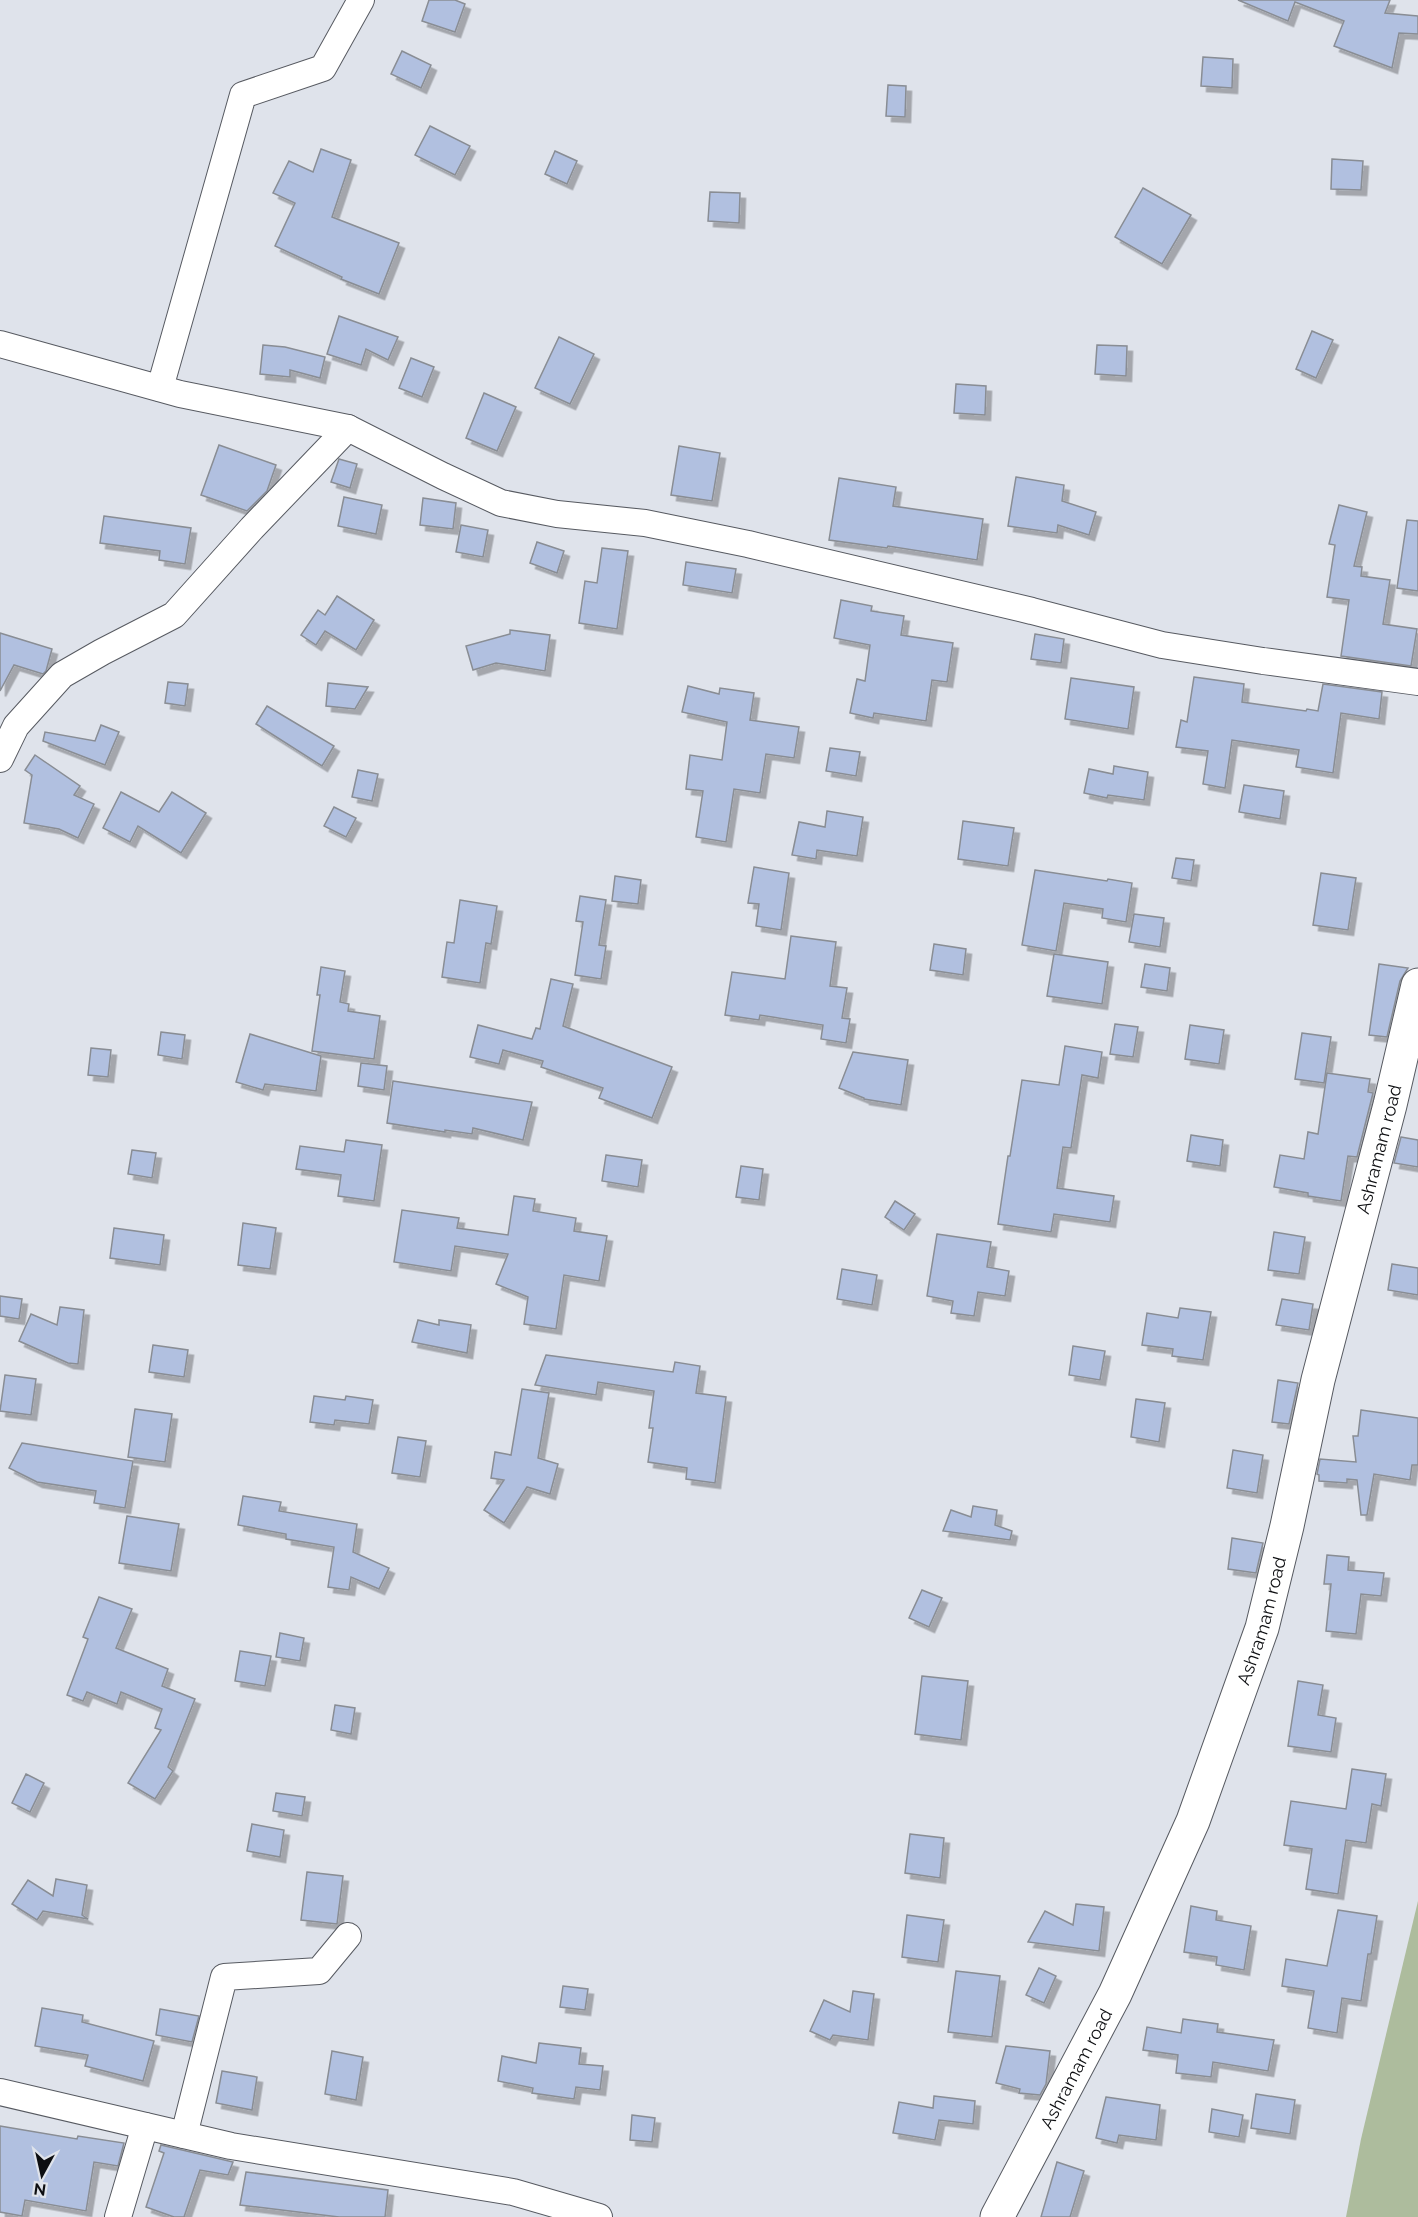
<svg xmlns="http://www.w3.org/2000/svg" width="1418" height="2217" font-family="Raleway,sans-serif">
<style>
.green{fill:#adbc9d}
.building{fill:#b1c0e0;stroke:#898d94;stroke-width:1.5;filter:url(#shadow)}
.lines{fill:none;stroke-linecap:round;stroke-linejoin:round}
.minor-casing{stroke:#575a61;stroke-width:28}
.major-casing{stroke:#575a61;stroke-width:35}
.minor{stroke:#fff;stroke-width:26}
.major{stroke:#fff;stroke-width:33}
.labels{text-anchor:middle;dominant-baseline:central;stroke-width:4.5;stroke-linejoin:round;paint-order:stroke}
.street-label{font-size:18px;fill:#0d0e11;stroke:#dfe3eb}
</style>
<defs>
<filter id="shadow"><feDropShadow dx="5.5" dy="5.5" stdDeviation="0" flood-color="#0004"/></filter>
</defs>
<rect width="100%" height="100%" fill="#dfe3eb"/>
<!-- green -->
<path class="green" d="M1418,1901V2217H1346L1361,2139Z"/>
<!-- building -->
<g class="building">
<path d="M429,0H455L465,4L455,32L422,21Z"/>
<path d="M1238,0H1390L1385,13L1418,16V34L1399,33L1392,68L1334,46L1344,21L1295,2L1288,21Z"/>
<path d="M402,51L431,65L421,88L391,74Z"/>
<path d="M1203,57L1233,59L1232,88L1201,86Z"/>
<path d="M888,85L906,86L905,117L886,116Z"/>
<path d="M430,126L470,146L455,175L415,155Z"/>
<path d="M321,149L351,160L332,217L399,243L379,294L341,279L342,277L275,246L295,203L273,193L289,161L313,172Z"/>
<path d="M555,151L577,161L567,184L545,174Z"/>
<path d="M1332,159L1363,161L1361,190L1331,189Z"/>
<path d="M1143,188L1191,215L1162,264L1115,237Z"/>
<path d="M710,192L740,193L739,223L708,221Z"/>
<path d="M339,316L398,337L388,360L366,349L361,365L327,354Z"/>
<path d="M1312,331L1333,340L1316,378L1296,369Z"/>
<path d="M559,337L594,354L570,404L535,388Z"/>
<path d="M263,345L285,347L325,357L320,378L290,370V377L260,374Z"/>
<path d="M1097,345L1127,346L1126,376L1095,374Z"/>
<path d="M411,358L434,367L422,397L399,388Z"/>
<path d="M956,384L986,386L985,415L954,413Z"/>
<path d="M484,393L516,407L497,451L466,438Z"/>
<path d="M219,445L276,465L267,491L247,511L201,495Z"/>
<path d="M679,446L720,453L712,501L671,495Z"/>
<path d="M339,459L357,464L350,488L331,482Z"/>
<path d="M1016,477L1064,485L1062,501L1096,512L1089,535L1058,525L1057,533L1008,526Z"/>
<path d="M839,478L896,487L893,506L983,519L977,560L888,546L887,548L829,540Z"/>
<path d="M344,497L382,505L376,534L338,526Z"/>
<path d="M423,498L456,503L453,529L420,525Z"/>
<path d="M1339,505L1367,512L1354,566L1362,567L1361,576L1390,580L1383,624L1417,629L1411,666L1341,656L1349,600L1327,597L1335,545L1329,544Z"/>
<path d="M104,516L191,528L185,564L159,560L160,551L100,543Z"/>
<path d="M1407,520L1418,521V591L1397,588Z"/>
<path d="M461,525L488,530L483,557L456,552Z"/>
<path d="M537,542L564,551L557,573L530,563Z"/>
<path d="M602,548L628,551L617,629L579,623L585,581L597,583Z"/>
<path d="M686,562L736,569L732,593L683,585Z"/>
<path d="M337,596L374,620L356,650L325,631L316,645L301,635L318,610L325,615Z"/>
<path d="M841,600L872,606L871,611L904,616L901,635L953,643L947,682L932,680L926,721L874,713L873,718L850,713L857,679L865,681L870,645L834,638Z"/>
<path d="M510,630L550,635L545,671L496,663L473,670L466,646L510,634Z"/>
<path d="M0,633L52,649L46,671L43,674L14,665L0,691Z"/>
<path d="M1035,634L1064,639L1061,663L1031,659Z"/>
<path d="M1194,677L1244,684L1242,702L1306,711L1307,709L1318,711L1323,684L1382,692L1379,719L1341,713L1333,773L1296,767L1299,750L1232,740L1225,788L1203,784L1208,751L1176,747L1181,720L1187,722Z"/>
<path d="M1071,678L1134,687L1128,729L1065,719Z"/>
<path d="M168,682L188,684L185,706L165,703Z"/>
<path d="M328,683L368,687L355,709L326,706Z"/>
<path d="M688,686L719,694L720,688L754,693L750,720L799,727L794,758L766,754L760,793L734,789L726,842L696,837L703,791L686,789L690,755L722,760L727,722L682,712Z"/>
<path d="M267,706L334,746L322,766L256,724Z"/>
<path d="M101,725L119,732L105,765L43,741L45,732L95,741Z"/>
<path d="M830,748L860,752L856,776L826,771Z"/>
<path d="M35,755L80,786L74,795L94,804L78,838L59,829L24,823L32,775L25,770Z"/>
<path d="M1114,766L1148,772L1144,800L1108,795L1107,798L1084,793L1089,769L1113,774Z"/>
<path d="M358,770L378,774L372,801L352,797Z"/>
<path d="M1244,785L1284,791L1280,819L1239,812Z"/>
<path d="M121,792L159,812L172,792L206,813L181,853L138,826L130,842L103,828Z"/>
<path d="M334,807L356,818L346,837L324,826Z"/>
<path d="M827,811L863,817L857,856L817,850L816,859L792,855L799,822L825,827Z"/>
<path d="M963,821L1014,828L1008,866L958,859Z"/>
<path d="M1176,858L1194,860L1191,881L1172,878Z"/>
<path d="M754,867L789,873L781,930L756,926L759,904L748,903Z"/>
<path d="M1035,870L1107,881L1108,879L1132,883L1126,922L1102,918L1103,909L1064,903L1056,951L1022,945Z"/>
<path d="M1321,873L1356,878L1348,930L1313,925Z"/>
<path d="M615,876L641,880L638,904L612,901Z"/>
<path d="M580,896L606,900L599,945L606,946L601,979L575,975L583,922L576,921Z"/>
<path d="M460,900L497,906L491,944L486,943L480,983L442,977L447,942L454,943Z"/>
<path d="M1134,914L1164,918L1160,947L1129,942Z"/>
<path d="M791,936L836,942L830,986L847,988L842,1018L850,1019L846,1043L821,1039L823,1025L760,1015L759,1020L725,1015L732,972L785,979Z"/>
<path d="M934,944L966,949L963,975L930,970Z"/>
<path d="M1054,954L1108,962L1102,1004L1047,996Z"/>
<path d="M1145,964L1170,968L1167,991L1141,987Z"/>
<path d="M1379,964L1408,968L1400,981L1387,1037L1369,1035Z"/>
<path d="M321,967L345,971L340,1002L349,1004L348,1011L380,1016L374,1059L312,1051L320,995H317Z"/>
<path d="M551,979L573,984L563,1026L672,1067L652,1118L599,1098L603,1088L541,1067L543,1061L503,1050L499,1064L470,1057L478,1025L532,1039L536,1028L540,1029Z"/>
<path d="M1115,1024L1138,1027L1133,1057L1110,1054Z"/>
<path d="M1190,1025L1224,1030L1219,1064L1185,1059Z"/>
<path d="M161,1032L185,1035L182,1059L158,1055Z"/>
<path d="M1302,1033L1331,1037L1324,1083L1295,1079Z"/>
<path d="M250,1034L321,1056L316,1091L265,1084L263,1090L236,1082Z"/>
<path d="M1065,1046L1102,1052L1098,1078L1082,1075L1071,1148L1063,1147L1057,1188L1114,1196L1110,1222L1054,1214L1051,1232L998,1224L1008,1156H1010L1022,1080L1059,1085Z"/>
<path d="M91,1048L111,1050L108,1077L88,1075Z"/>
<path d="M853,1052L908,1060L901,1105L864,1099V1098L839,1088Z"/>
<path d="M361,1063L387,1066L384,1090L358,1086Z"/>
<path d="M1327,1073L1370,1079L1368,1092L1373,1093L1357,1157L1348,1156L1341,1201L1308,1196V1193L1274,1187L1280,1155L1304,1159L1308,1132L1318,1134Z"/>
<path d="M393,1081L532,1102L523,1140L473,1128L472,1134L445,1130V1132L387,1123Z"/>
<path d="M1191,1135L1223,1140L1220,1166L1187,1161Z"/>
<path d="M1401,1137L1418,1140V1167L1394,1163Z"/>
<path d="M346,1140L382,1145L374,1201L338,1196L341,1175L296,1169L300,1146L344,1152Z"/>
<path d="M132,1150L156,1153L152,1178L128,1174Z"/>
<path d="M606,1155L642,1160L638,1187L602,1181Z"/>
<path d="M741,1166L763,1169L759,1200L736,1197Z"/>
<path d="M514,1196L535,1199L533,1211L576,1218L574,1231L607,1236L599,1281L564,1275L556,1329L524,1324L528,1297L496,1284L508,1254L455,1246L451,1271L394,1262L402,1210L459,1218L457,1228L508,1235Z"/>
<path d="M895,1201L915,1214L904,1230L885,1217Z"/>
<path d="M243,1223L276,1228L270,1269L238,1265Z"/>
<path d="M114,1228L164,1235L160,1265L110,1258Z"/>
<path d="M1274,1232L1305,1237L1299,1274L1268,1270Z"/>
<path d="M937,1234L991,1242L987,1267L1009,1271L1005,1296L978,1292L974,1316L951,1313L953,1301L927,1296Z"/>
<path d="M1392,1264L1418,1268V1295L1388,1290Z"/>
<path d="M842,1269L877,1275L872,1305L837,1299Z"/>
<path d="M0,1296L22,1299L19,1319L0,1316Z"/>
<path d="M1282,1299L1313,1304L1309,1330L1276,1325Z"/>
<path d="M60,1307L84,1310L78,1364L68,1363L19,1341L31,1314L57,1325Z"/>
<path d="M1180,1308L1211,1312L1203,1360L1172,1356L1173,1349L1142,1345L1147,1313L1178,1318Z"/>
<path d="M418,1320L439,1325V1320L471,1325L467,1353L412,1342Z"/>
<path d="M153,1345L188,1350L184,1377L149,1372Z"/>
<path d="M1073,1346L1105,1351L1100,1380L1069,1375Z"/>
<path d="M546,1355L673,1372L675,1362L700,1366L696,1393L726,1397L715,1483L686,1479L687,1468L648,1462L653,1428H649L654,1391L598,1382L596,1395L535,1385Z"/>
<path d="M5,1375L36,1379L31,1415L0,1411Z"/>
<path d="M1278,1380L1298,1383L1289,1424L1272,1422Z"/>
<path d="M522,1389L549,1393L538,1458L558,1464L550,1494L527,1487L504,1523L484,1510L504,1480L491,1478L495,1452L511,1455Z"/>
<path d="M314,1396L345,1400L346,1396L373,1400L369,1424L335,1420L334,1425L310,1422Z"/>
<path d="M1136,1399L1165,1403L1159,1442L1131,1437Z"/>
<path d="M135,1409L172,1414L165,1462L128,1457Z"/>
<path d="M1361,1410L1418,1418V1465H1412L1410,1480L1374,1474L1367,1515H1361L1357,1480L1347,1479V1483L1319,1481V1475L1317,1474L1320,1459L1356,1462L1353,1436H1358Z"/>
<path d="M398,1437L426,1441L420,1477L392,1473Z"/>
<path d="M22,1443L133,1461L125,1508L94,1503L96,1491L37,1482L9,1468Z"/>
<path d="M1233,1450L1263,1455L1257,1493L1227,1488Z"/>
<path d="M243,1496L281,1502L279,1511L357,1524L353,1552L389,1568L379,1589L351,1577L349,1590L328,1587L334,1547L286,1539V1534L238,1525Z"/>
<path d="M973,1506L997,1510L995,1525L1012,1531L1010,1540L943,1531L951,1510L971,1517Z"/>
<path d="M127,1516L179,1524L171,1571L119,1563Z"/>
<path d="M1232,1538L1263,1543L1256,1573L1228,1569Z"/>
<path d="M1327,1555L1349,1557L1348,1570L1384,1573L1381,1596L1361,1594L1356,1634L1326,1631L1331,1584H1324Z"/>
<path d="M922,1590L942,1598L929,1627L909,1618Z"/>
<path d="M99,1597L132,1609L116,1648L168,1669L162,1686L195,1699L168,1767L173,1771L155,1799L128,1783L161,1730L155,1728L162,1709L121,1692L117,1704L87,1692L83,1701L67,1695L88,1639L83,1637Z"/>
<path d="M280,1633L304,1638L300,1661L276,1657Z"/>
<path d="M240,1651L271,1656L265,1686L235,1681Z"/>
<path d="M922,1676L968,1681L961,1740L915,1734Z"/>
<path d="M1298,1681L1323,1685L1318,1715L1336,1718L1331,1752L1288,1746Z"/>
<path d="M335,1705L355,1708L351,1734L331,1730Z"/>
<path d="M1352,1769L1386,1774L1381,1806L1372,1804L1366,1843L1346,1840L1338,1894L1306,1889L1312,1849L1284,1845L1291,1801L1346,1809Z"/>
<path d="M26,1774L44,1783L30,1812L12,1803Z"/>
<path d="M276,1793L305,1797L302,1816L273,1811Z"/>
<path d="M252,1824L284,1830L280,1857L247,1851Z"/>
<path d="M910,1834L944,1838L940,1878L905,1873Z"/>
<path d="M307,1872L343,1876L337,1924L301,1920Z"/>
<path d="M56,1879L87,1885L82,1915L88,1919L43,1911L37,1920L12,1904L28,1880L53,1896Z"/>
<path d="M1076,1904L1104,1907L1099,1951L1028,1942L1045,1911L1073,1925Z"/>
<path d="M1191,1906L1217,1911L1216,1920L1251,1926L1244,1970L1216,1965L1217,1957L1184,1952Z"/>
<path d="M1338,1910L1377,1916L1371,1954H1368L1361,2001L1342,1998L1337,2033L1308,2028L1314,1991L1282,1986L1286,1959L1327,1966Z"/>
<path d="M907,1915L944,1920L938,1962L902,1957Z"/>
<path d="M1039,1968L1056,1976L1044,2003L1026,1995Z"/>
<path d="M956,1971L1000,1976L992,2037L948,2032Z"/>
<path d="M563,1986L588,1989L585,2010L560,2007Z"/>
<path d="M853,1991L874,1994L868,2040L833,2035L830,2040L810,2031L824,2000L850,2012Z"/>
<path d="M42,2008L83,2015L82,2022L154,2041L143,2081L85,2066L88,2055L35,2046Z"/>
<path d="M160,2009L199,2016L192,2042L156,2035Z"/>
<path d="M1183,2019L1218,2024L1217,2032L1274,2040L1268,2071L1213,2062L1211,2077L1176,2073L1178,2055L1143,2050L1147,2027L1181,2033Z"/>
<path d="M539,2043L581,2048L579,2064L603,2066L600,2090L576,2087L574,2099L532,2093L533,2088L498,2081L502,2056L536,2063Z"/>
<path d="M1006,2046L1050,2051L1046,2084L1040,2095L1019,2093L1020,2089L996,2083Z"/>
<path d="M332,2051L363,2057L356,2100L325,2094Z"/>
<path d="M222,2071L257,2077L252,2110L216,2103Z"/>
<path d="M1256,2094L1295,2100L1290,2134L1251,2128Z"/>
<path d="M934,2096L975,2101L973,2124L939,2120L935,2140L893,2133L899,2102L933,2108Z"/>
<path d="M1106,2097L1160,2105L1156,2140L1119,2135L1117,2143L1096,2138Z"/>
<path d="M1212,2109L1243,2115L1239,2137L1209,2132Z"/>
<path d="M632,2115L655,2118L652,2142L630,2140Z"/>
<path d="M0,2126L77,2139L78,2136L124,2143L118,2166L94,2162L86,2211L25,2200L22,2216L0,2212Z"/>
<path d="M161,2145L233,2162L228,2175L200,2170L184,2217H174L146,2207L164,2153L159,2151Z"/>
<path d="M1057,2162L1084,2171L1070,2217H1041Z"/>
<path d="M246,2172L388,2190L385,2217H339L240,2205Z"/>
</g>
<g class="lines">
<!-- minor casing -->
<g class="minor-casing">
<g id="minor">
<path d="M0,344L180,394L348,428L443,476L501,503L557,514L645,523L748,544L1032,611L1162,645L1263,661L1418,682"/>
<path d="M160,388L243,95L323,68L361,0"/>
<path d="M0,759L16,726L62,675L102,652L174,615L252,528L348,428"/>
<path d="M0,2092L231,2146L513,2192L599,2217"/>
<path d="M184,2135L224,1977L319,1971L348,1936"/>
<path d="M118,2217L145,2126"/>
</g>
</g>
<!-- major casing -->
<g class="major-casing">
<g id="major">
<path id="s1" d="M997,2217L1115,1994L1193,1821L1262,1628L1287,1526L1318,1380L1390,1105L1418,985"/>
</g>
</g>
<!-- minor -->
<use href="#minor" class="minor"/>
<!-- major -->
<use href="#major" class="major"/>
</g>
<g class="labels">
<!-- street labels -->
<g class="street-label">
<text stroke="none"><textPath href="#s1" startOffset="1140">Ashramam road</textPath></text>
<text stroke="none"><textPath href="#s1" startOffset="654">Ashramam road</textPath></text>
<text stroke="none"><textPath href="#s1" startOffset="168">Ashramam road</textPath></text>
</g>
</g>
<!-- north arrow -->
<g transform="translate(42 2175) rotate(188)" stroke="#dfe3eb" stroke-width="4.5" paint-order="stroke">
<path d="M0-4.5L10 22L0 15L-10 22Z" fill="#0d0e11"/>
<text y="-9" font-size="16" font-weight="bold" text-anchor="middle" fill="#0d0e11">N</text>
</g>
</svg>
